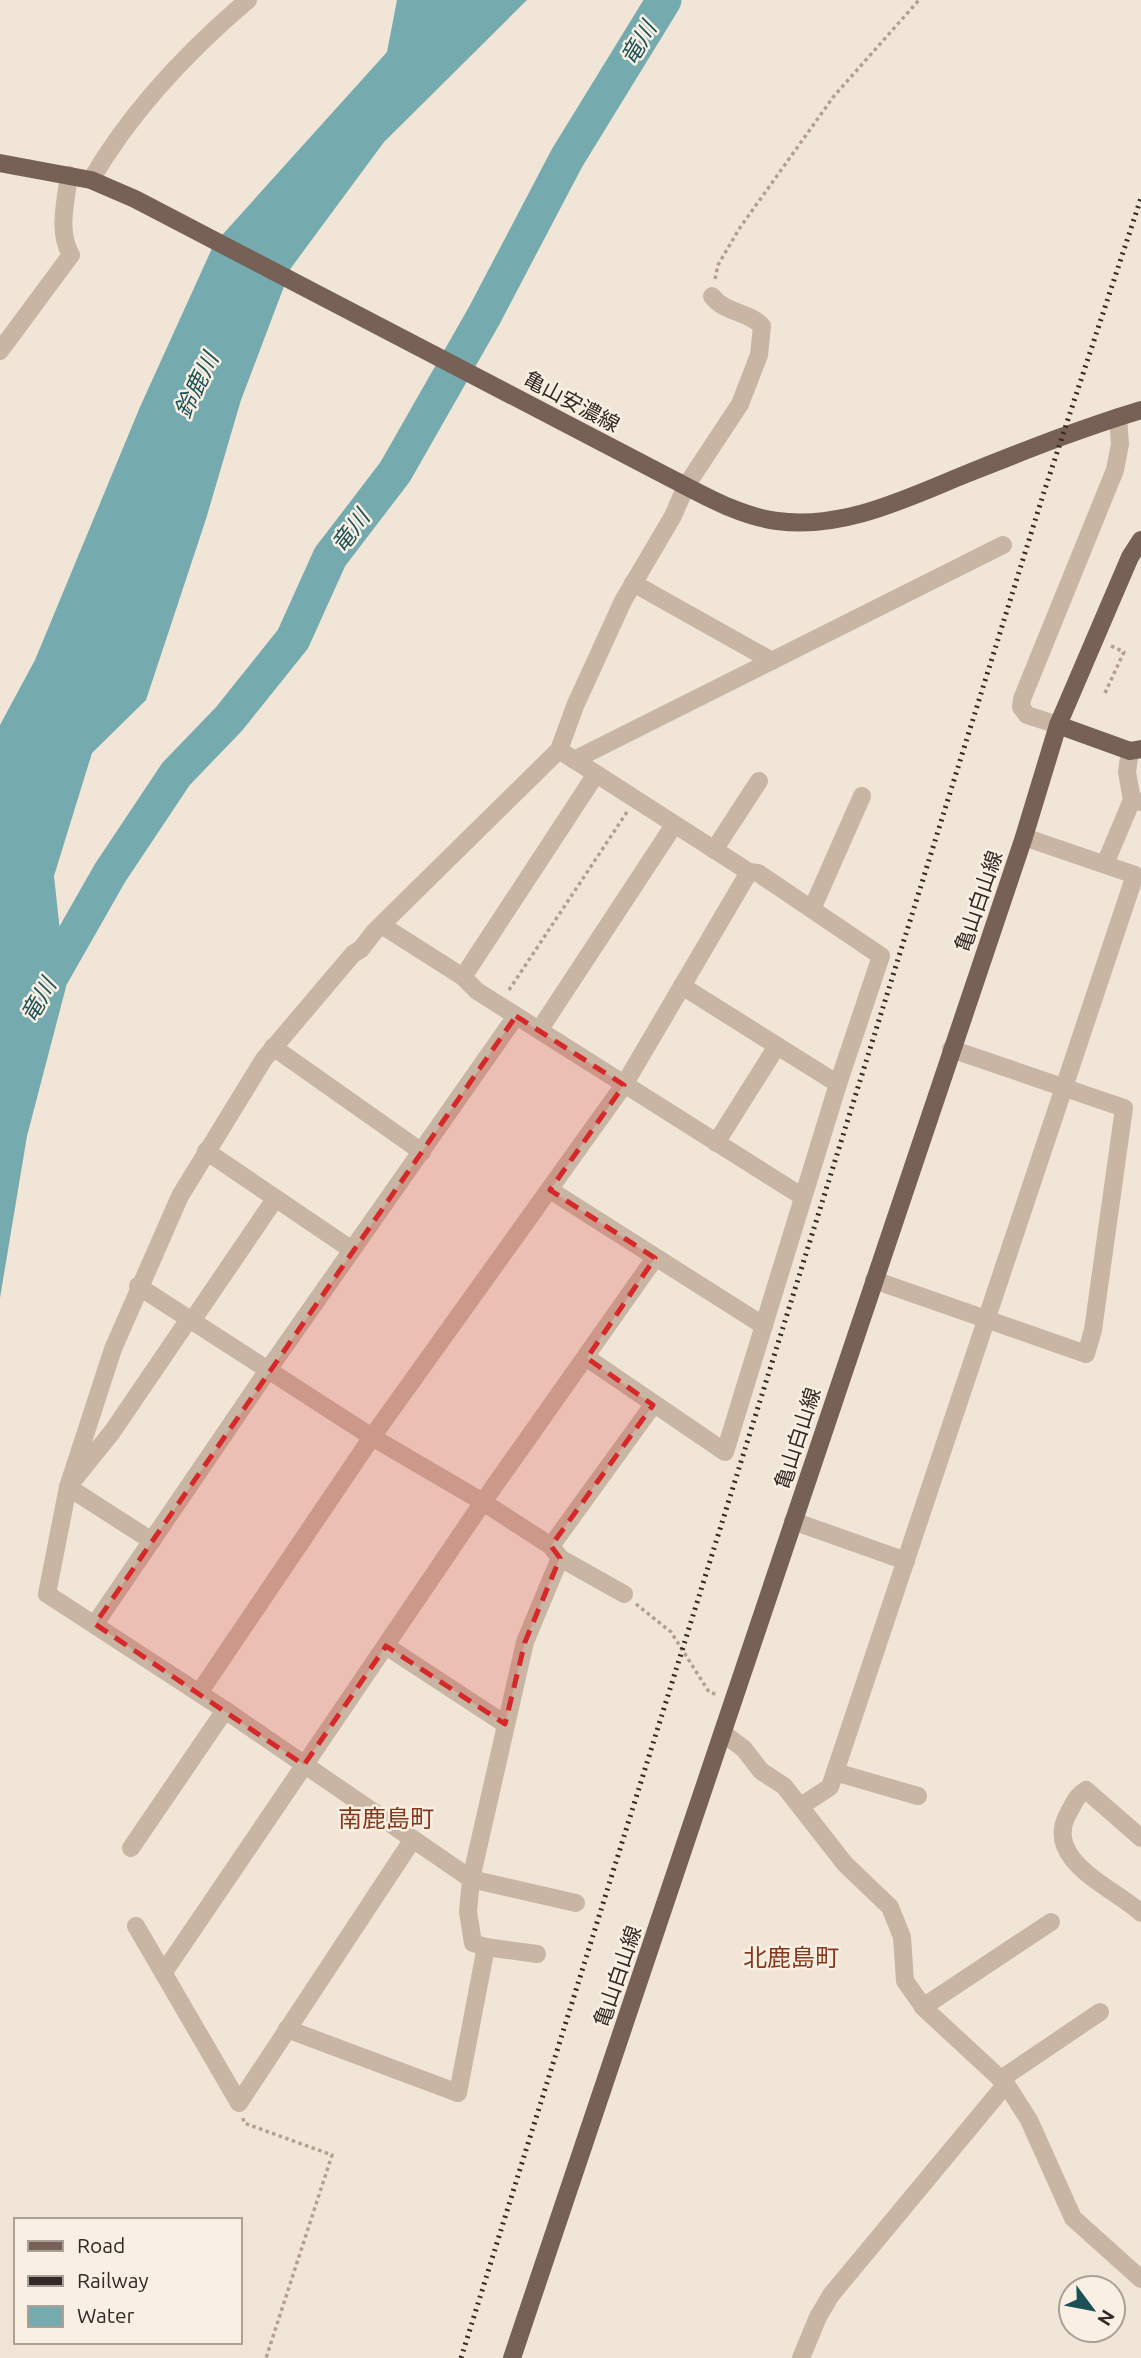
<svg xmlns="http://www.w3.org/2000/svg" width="1141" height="2358" font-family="Ubuntu,'Noto Sans JP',sans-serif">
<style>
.water{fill:#75abaf}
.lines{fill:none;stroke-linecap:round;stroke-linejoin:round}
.river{stroke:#75abaf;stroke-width:35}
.path{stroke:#b59f8d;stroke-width:3.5;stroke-dasharray:3.5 3.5;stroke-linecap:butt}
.minor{stroke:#c9b5a3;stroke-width:18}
.major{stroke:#776156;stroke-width:18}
.rail{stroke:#342a25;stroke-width:5;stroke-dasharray:2 5;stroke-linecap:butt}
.marked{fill:#d62828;fill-opacity:0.2;stroke:#d62828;stroke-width:5;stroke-dasharray:14 9;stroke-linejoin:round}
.labels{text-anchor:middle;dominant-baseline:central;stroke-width:5;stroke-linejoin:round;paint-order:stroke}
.street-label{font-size:21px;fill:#342a25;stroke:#f9efe3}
.water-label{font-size:23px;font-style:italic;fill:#1a5156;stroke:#f9efe3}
.quarter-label{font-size:24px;fill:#85381c;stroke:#f9efe3}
</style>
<rect width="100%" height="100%" fill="#f1e5d7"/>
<!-- water -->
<path class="water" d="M397,0H527L384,142L291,268L241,400L206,519L146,700L92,753L54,876L66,987L27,1136L0,1298V725L35,660L140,407L214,244L387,52Z"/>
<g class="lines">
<!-- river -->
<path class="river" d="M40,996L110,873L176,774L229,719L293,639L330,557L395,472L484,316L567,158L664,0"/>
<!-- path -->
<g class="path">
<path d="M715,279L718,265L739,229L834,96L919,0"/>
<path d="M1105,693L1124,652L1109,645"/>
<path d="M509,990L627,812"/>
<path d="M636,1604L671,1632L709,1692L718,1695"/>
<path d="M243,2118L244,2123L332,2155L266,2358"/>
</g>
<!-- minor -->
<g class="minor">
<path d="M91,180C131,111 188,51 248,0"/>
<path d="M0,351L71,255C57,231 66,202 69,175"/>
<path d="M633,583L772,661"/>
<path d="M1058,725L1027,715L1021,707L1022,699L1115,470L1120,444L1118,417"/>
<path d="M559,750L749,872L758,873L881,956L838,1084L725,1452L587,1358"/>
<path d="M1130,751L1127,772L1132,800L1141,802"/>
<path d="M574,760L1003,545"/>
<path d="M714,850L759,781"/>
<path d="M1105,864L1132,800"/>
<path d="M812,909L862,796"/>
<path d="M383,926L463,977L477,991L803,1197"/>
<path d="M463,977L596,774"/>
<path d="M682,986L838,1084"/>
<path d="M540,1029L674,825"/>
<path d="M273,1047L422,1152"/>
<path d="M716,1143L777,1046"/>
<path d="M206,1151L352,1250"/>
<path d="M550,1190L764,1326"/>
<path d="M874,1280L1086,1354L1093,1330L1124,1108L951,1049"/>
<path d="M138,1286L372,1437L483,1502L551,1546L560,1558L624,1594"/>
<path d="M192,1321L275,1199"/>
<path d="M75,1478L112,1432L189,1319"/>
<path d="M68,1487L152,1541"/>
<path d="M793,1521L906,1561"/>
<path d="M551,1546L653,1405"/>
<path d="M95,1624L268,1370L516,1016"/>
<path d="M386,1646L505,1724"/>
<path d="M199,1693L372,1437L624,1085L749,872"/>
<path d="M723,1733L744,1749L761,1771L784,1786L845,1864L890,1907L902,1937L905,1981L925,2009L1006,2084L1029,2120L1073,2218L1141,2279"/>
<path d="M835,1772L918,1796"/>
<path d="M801,1806L830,1787L1135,875L1024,837"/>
<path d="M1141,1838L1086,1790C1077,1795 1074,1803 1069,1812C1041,1860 1113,1887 1141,1913"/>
<path d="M131,1848L225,1710"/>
<path d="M576,1903L471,1879L225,1710L47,1594L68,1487L113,1349L180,1196L264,1059L353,954L361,949L374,932L559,750L575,706L623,601L673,516L686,486L740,404L759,355L762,326C748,311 724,313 712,296"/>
<path d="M136,1926L239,2103L413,1839"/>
<path d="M486,1947L537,1954"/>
<path d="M164,1972L483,1502L655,1258"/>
<path d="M923,2007L1051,1922"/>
<path d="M287,2029L458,2093L486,1947L473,1943L468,1912L471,1879L525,1642L560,1558"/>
<path d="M1001,2079L1100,2012"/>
<path d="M801,2358L818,2317L831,2295L1006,2084"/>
</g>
<!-- major -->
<g class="major">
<path d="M0,163L91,180L135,199L674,480C707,497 740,516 777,521C843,530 907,498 966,474C1024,451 1081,428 1141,410"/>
<path d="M1058,725L1130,751L1141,749"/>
<path d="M512,2358L1024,837L1058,725L1130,557L1141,540"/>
</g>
<!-- rail -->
<path class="rail" d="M461,2358L1044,492L1141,198"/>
</g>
<!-- marked area -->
<path class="marked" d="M516,1016L624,1085L550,1190L655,1258L587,1358L653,1405L551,1546L560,1558L525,1642L505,1724L386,1646L304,1765L95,1624Z"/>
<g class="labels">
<!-- street labels -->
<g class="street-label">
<text transform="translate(572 401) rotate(28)">亀山安濃線</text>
<text transform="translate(978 901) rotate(-71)">亀山白山線</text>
<text transform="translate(797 1438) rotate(-72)">亀山白山線</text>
<text transform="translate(617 1976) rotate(-71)">亀山白山線</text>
</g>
<!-- water labels -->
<g class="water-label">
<text transform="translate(638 43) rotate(-59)">竜川</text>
<text transform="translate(196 385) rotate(-64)">鈴鹿川</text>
<text transform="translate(350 531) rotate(-53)">竜川</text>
<text transform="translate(38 1000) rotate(-60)">竜川</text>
</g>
<!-- quarter labels -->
<g class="quarter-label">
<text x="386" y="1818">南鹿島町</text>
<text x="791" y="1957">北鹿島町</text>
</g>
</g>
<!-- legend -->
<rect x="14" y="2218" width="228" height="126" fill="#f9efe3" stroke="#aaa097" stroke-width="2"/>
<rect x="28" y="2241" width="35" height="10" fill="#776156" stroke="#aaa097" stroke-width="2"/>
<text x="77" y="2253" font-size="21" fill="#342a25">Road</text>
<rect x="28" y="2276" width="35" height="10" fill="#342a25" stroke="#aaa097" stroke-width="2"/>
<text x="77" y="2288" font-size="21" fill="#342a25">Railway</text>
<rect x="28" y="2306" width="35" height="21" fill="#75abaf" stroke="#aaa097" stroke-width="2"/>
<text x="77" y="2323" font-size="21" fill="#342a25">Water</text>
<!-- north arrow -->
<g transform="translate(1092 2309) rotate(122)"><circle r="33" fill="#f9efe3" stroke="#aaa097" stroke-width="2"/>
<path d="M0-5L12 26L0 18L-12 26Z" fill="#1a5156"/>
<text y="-10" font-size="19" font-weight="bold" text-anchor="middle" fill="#342a25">N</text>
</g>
</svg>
